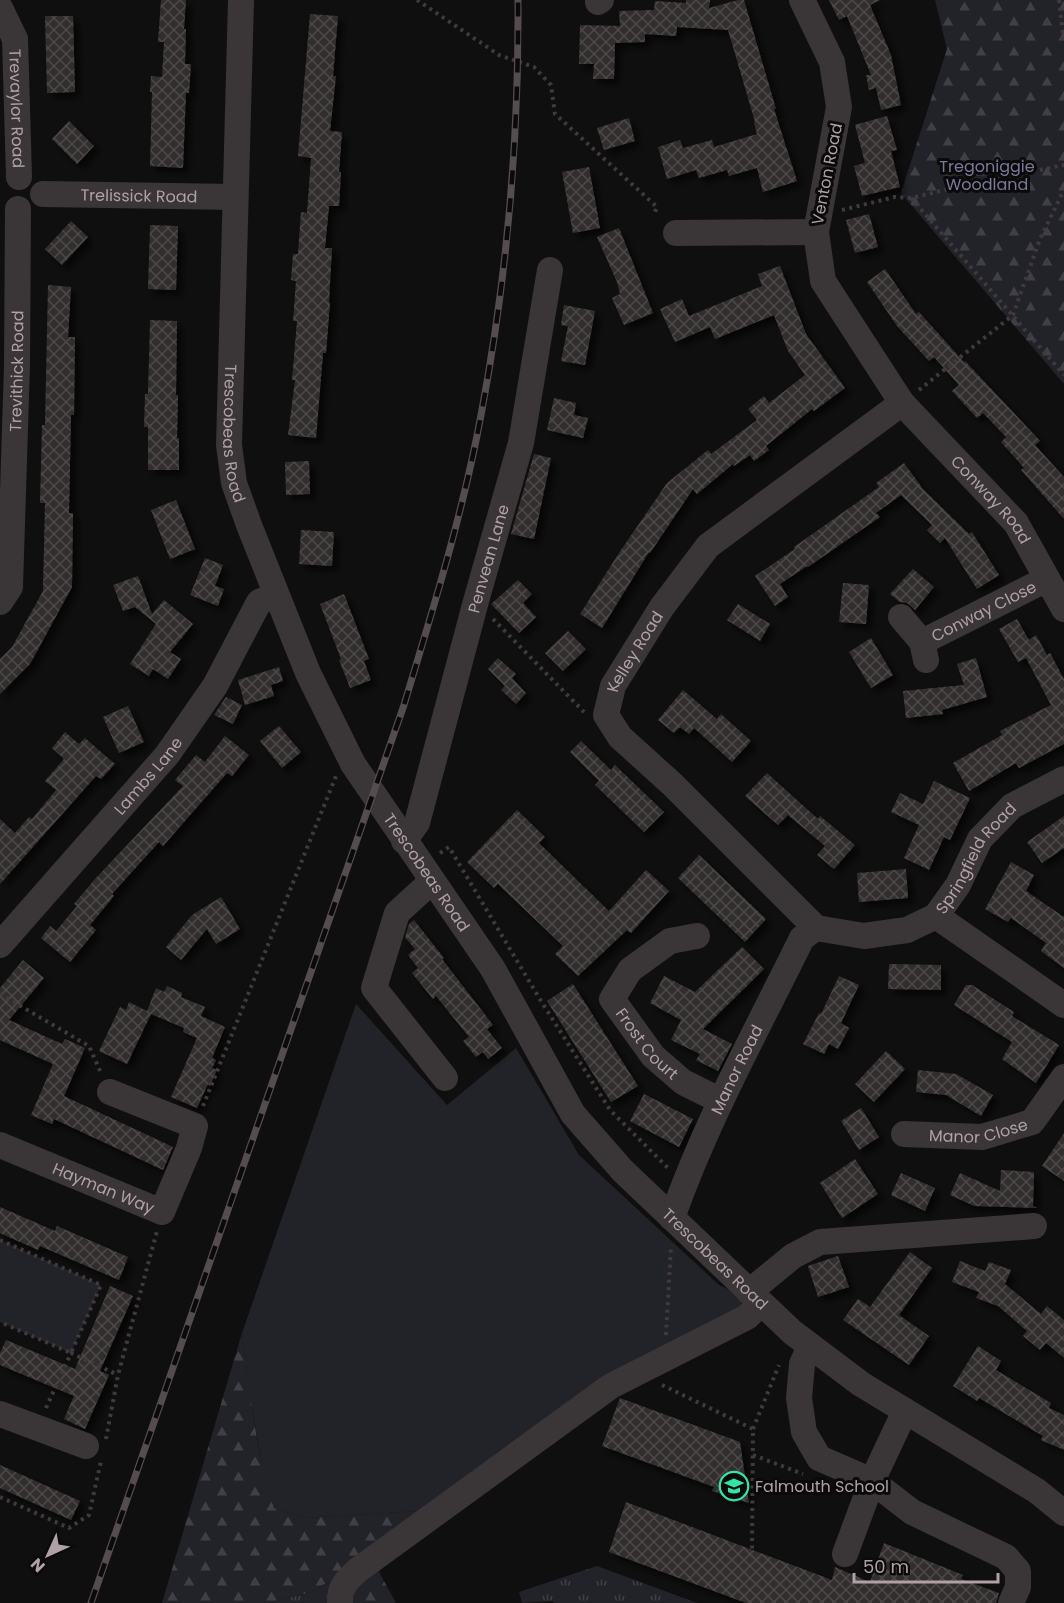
<svg xmlns="http://www.w3.org/2000/svg" width="1064" height="1603" font-family="Poppins,sans-serif">
<style>
.grass{fill:#222229}
.forest{fill:url(#forest-firs)}
.park{fill:url(#park-tufts)}
.building{fill:url(#building-cross-hatch);filter:url(#shadow)}
.lines{fill:none;stroke-linecap:round;stroke-linejoin:round}
.path{stroke:#413a3c;stroke-width:4;stroke-dasharray:3 4.5;stroke-linecap:butt}
.minor{stroke:#3a3536;stroke-width:26}
.rail-casing{stroke:#544c4f;stroke-width:7}
.rail{stroke:#0b0a0a;stroke-width:4.5;stroke-dasharray:14;stroke-linecap:butt}
.labels{text-anchor:middle;dominant-baseline:central;stroke-width:6;stroke-linejoin:round;paint-order:stroke}
.street-label{font-size:16px;fill:#b0a1a6;stroke:#0b0a0a}
.park-label{font-size:16px;fill:#7a799a;stroke:#0b0a0a}
.poi-label{font-size:16px;fill:#b0a1a6;stroke:#0b0a0a;text-anchor:start}
</style>
<defs>
<pattern id="forest-firs" width="22" height="20" patternUnits="userSpaceOnUse" patternTransform="scale(1.5)"><rect width="22" height="20" fill="#222229"/><path d="M5 1l3.5 6h-7zM16 11l3.5 6h-7z" fill="#403f45"/></pattern>
<pattern id="park-tufts" width="24" height="20" patternUnits="userSpaceOnUse" patternTransform="scale(1.5)"><rect width="24" height="20" fill="#222229"/><path d="M3 7l-1-3M5 7V3M7 7l1-3M15 17l-1-3M17 17v-4M19 17l1-3" fill="none" stroke="#403f45"/></pattern>
<pattern id="building-cross-hatch" width="8" height="8" patternUnits="userSpaceOnUse" patternTransform="scale(1.5)"><rect width="8" height="8" fill="#322f2f"/><path d="M0 0l8 8M0 8l8-8" fill="none" stroke="#4d4a4a"/></pattern>
<filter id="shadow"><feDropShadow dx="5.5" dy="5.5" stdDeviation="3" flood-color="#0009"/></filter>
</defs>
<rect width="100%" height="100%" fill="#100f0f"/>
<!-- grass -->
<g class="grass">
<path d="M356,1004L447,1105L516,1048L579,1155L719,1285L760,1304L434,1510L305,1518L274,1508L265,1481L250,1396L242,1333Z"/>
<path d="M0,1240L101,1285L71,1353L0,1322Z"/>
</g>
<!-- forest -->
<g class="forest">
<path d="M935,0H1064V384L901,193L947,49Z"/>
<path d="M242,1333C250,1392 256,1452 274,1508L305,1518L434,1510L340,1584L331,1583L322,1585L308,1593L268,1603H162Z"/>
<path d="M386,1555L379,1572L396,1603H353L347,1592Z"/>
</g>
<!-- park -->
<g class="park">
<path d="M597,1566L697,1603H554L553,1601L522,1603L519,1592Z"/>
<path d="M331,1583L340,1584L353,1603H268L308,1593L322,1585Z"/>
</g>
<!-- building -->
<g class="building">
<path d="M161,0H186L184,29H186L185,64H191L189,93H186L183,168L150,166L152,92H150L151,76L162,77L164,42H158Z"/>
<path d="M686,0H710L709,8L738,0H744L776,109H774L797,181L763,192L757,168L729,176L727,170L699,178L696,170L667,179L658,147L680,140L683,148L712,140L714,147L757,134L754,123L755,122L728,30L677,27L676,36L645,34V42L615,43L614,79H593L594,64H579L580,25L620,26L619,11L654,10L655,1L686,3Z"/>
<path d="M829,0H880L870,5L891,55L901,105L881,110L876,88L869,90L866,75H871L847,16L839,20Z"/>
<path d="M310,14L338,16L333,76H336L330,131L342,132L339,172H341L339,206H329L325,248H332L329,302H330L326,353H323L316,438L288,435L295,380H292L297,321H293L296,281L291,280L293,254H298L301,212L307,213L311,158L298,156Z"/>
<path d="M45,16H73L75,92L47,93Z"/>
<path d="M887,116L897,150L891,151L900,187L862,196L854,166L865,163L855,125Z"/>
<path d="M629,118L635,141L604,150L597,128Z"/>
<path d="M69,121L94,146L77,164L52,139Z"/>
<path d="M589,167L600,228L573,233L562,172Z"/>
<path d="M869,214L878,247L855,253L846,220Z"/>
<path d="M71,221L88,237L62,265L45,249Z"/>
<path d="M150,225L178,226L176,290L148,289Z"/>
<path d="M619,228L653,313L624,325L612,298L620,294L617,282L597,237Z"/>
<path d="M780,266L806,334L845,388L814,411L812,409L766,446L769,450L754,461L750,455L734,466L733,464L697,494L693,489L650,553L649,552L602,628L580,614L619,553L667,483L708,450L711,454L757,420L748,409L764,396L769,403L805,375L788,351L774,315L715,339L710,327L675,342L660,309L682,299L689,316L762,286L758,274Z"/>
<path d="M885,269L916,314L919,312L964,362L965,361L1040,441L1035,445L1064,477V519L1021,470L1024,468L1001,442L1006,437L983,413L977,418L952,391L959,385L934,357L929,361L897,326L867,282Z"/>
<path d="M48,285L71,287L68,337H75L74,415H71L69,513H73L72,587L30,664L0,694V659L12,647L43,591L45,503H40L42,425H45Z"/>
<path d="M564,305L595,311L585,365L561,361L568,326L561,325Z"/>
<path d="M150,320L177,321L176,395H178L177,438H179V470H148V427H144L145,394H148Z"/>
<path d="M554,398L576,403L574,415L588,418L583,438L547,430Z"/>
<path d="M534,454L551,458L534,539L511,534Z"/>
<path d="M309,461L310,494L286,495L285,462Z"/>
<path d="M904,463L923,489L969,534L972,532L999,575L977,589L945,538L940,543L927,530L932,525L901,495L876,513L880,517L808,567L807,566L780,584L788,597L775,606L755,576L795,549L794,547L879,487L876,483Z"/>
<path d="M176,500L195,549L170,559L151,510Z"/>
<path d="M301,530L334,532L332,566L299,564Z"/>
<path d="M205,558L223,565L215,586L224,589L218,606L190,595Z"/>
<path d="M913,569L934,587L915,610L907,603L900,602L890,594Z"/>
<path d="M138,576L152,614L164,600L193,624L170,652L181,659L168,679L153,669L149,676L130,664L156,624L135,607L123,611L113,585Z"/>
<path d="M518,580L532,594L523,603L536,617L519,633L491,604Z"/>
<path d="M843,583L869,585L866,624L839,622Z"/>
<path d="M344,594L369,659L364,661L371,680L350,688L339,660L341,659L320,604Z"/>
<path d="M738,604L770,624L760,641L727,620Z"/>
<path d="M1017,619L1029,640L1036,635L1047,655L1050,653L1064,679V744L1019,768L1016,763L969,791L953,763L1002,735L1000,731L1051,705L1026,658L1018,662L999,629Z"/>
<path d="M568,631L586,649L563,671L545,653Z"/>
<path d="M871,638L893,675L871,688L849,652Z"/>
<path d="M498,658L516,674L505,686L488,669Z"/>
<path d="M976,658L987,697L942,710L943,714L906,718L903,691L964,685L957,664Z"/>
<path d="M279,667L283,681L271,685L274,696L245,705L238,680Z"/>
<path d="M512,678L526,693L516,704L501,690Z"/>
<path d="M683,690L717,719L721,714L751,741L732,762L694,728L689,734L680,727L674,733L658,720Z"/>
<path d="M226,697L242,705L233,724L214,715Z"/>
<path d="M128,706L144,742L119,753L103,717Z"/>
<path d="M279,726L301,752L282,768L260,741Z"/>
<path d="M65,732L79,744L85,738L115,764L101,779L96,776L0,884V819L15,833L29,817L32,819L56,790L45,781L64,759L52,748Z"/>
<path d="M225,736L249,755L232,776L227,773L163,846L159,842L112,894L114,896L90,925L96,930L70,962L41,938L50,926L56,931L77,906L74,904L95,879L183,786L175,780L196,755L205,762Z"/>
<path d="M581,741L611,770L615,765L664,812L644,832L595,785L599,781L570,752Z"/>
<path d="M767,773L818,819L820,816L855,845L834,869L817,855L825,846L788,815L778,825L745,796Z"/>
<path d="M934,781L970,798L950,840L944,837L929,870L904,858L919,825L891,812L900,793L923,804Z"/>
<path d="M517,810L545,837L539,843L609,911L646,870L669,891L631,933L627,930L578,976L555,954L563,946L498,884L494,888L467,862Z"/>
<path d="M1064,816V848L1042,863L1027,842Z"/>
<path d="M699,855L766,919L745,942L678,878Z"/>
<path d="M1011,862L1034,875L1026,891L1064,917V968L1041,951L1046,943L1011,918L1008,922L985,909Z"/>
<path d="M906,869L908,898L859,902L857,873Z"/>
<path d="M221,897L240,929L216,944L207,929L181,960L166,947L192,915Z"/>
<path d="M414,920L444,958L442,959L493,1025L487,1029L502,1048L488,1059L483,1052L476,1057L463,1041L469,1037L436,996L433,999L412,973L418,968L408,955L415,949L405,937L409,924Z"/>
<path d="M742,947L764,969L703,1029L732,1044L718,1071L696,1060L700,1054L671,1040L681,1020L650,1003L664,976L695,992Z"/>
<path d="M23,960L44,978L9,1020L62,1044L65,1039L85,1048L64,1096L173,1147L163,1170L54,1119L52,1124L31,1115L53,1064L0,1040V988Z"/>
<path d="M889,964L941,965V990L888,989Z"/>
<path d="M839,976L859,985L841,1023L849,1028L838,1049L829,1044L824,1054L803,1044L819,1013L821,1014Z"/>
<path d="M573,984L638,1086L611,1102L547,1001Z"/>
<path d="M966,985H972L1014,1012L1012,1016L1059,1045L1036,1083L1002,1059L1012,1042L954,1005Z"/>
<path d="M167,986L182,993L181,997L205,1007L201,1016L225,1027L212,1058L216,1060L212,1068L217,1070L210,1086L208,1084L197,1108L171,1097L197,1038L183,1032L184,1028L151,1014L127,1064L99,1051L120,1007L126,1010L129,1002L147,1011L156,988L164,992Z"/>
<path d="M886,1051L905,1069L874,1102L855,1084Z"/>
<path d="M918,1070L956,1074L993,1095L981,1116L946,1095L916,1092Z"/>
<path d="M644,1094L693,1119L679,1147L630,1121Z"/>
<path d="M861,1108L879,1137L859,1150L841,1121Z"/>
<path d="M1064,1133V1181L1042,1166Z"/>
<path d="M855,1159L878,1194L842,1218L820,1183Z"/>
<path d="M1001,1170L1034,1172L1033,1206L1037,1208L974,1206L950,1195L960,1173L1000,1191Z"/>
<path d="M901,1173L935,1188L925,1211L891,1195Z"/>
<path d="M0,1207L55,1231L57,1226L128,1257L119,1280L40,1246L38,1250L0,1233Z"/>
<path d="M910,1252L932,1268L899,1315L929,1336L909,1365L843,1320L858,1299L870,1307Z"/>
<path d="M838,1256L849,1287L818,1297L808,1266Z"/>
<path d="M960,1261L985,1271L989,1262L1011,1270L1005,1284L1041,1314L1047,1306L1064,1320V1358L1046,1343L1040,1350L1023,1336L1027,1331L998,1306L976,1298L979,1292L952,1282Z"/>
<path d="M110,1286L133,1296L100,1371L109,1375L85,1429L64,1419L74,1396L0,1365V1353L6,1340L75,1369Z"/>
<path d="M978,1346L1001,1361L996,1370L1051,1403L1049,1408L1064,1415V1450L1041,1440L1043,1436L979,1398L977,1401L953,1386Z"/>
<path d="M620,1398L740,1442L749,1503L712,1491L714,1487L602,1446Z"/>
<path d="M0,1465L80,1501L71,1520L0,1488Z"/>
<path d="M626,1502L832,1580L835,1567L870,1582L884,1543L963,1575L961,1579L999,1593L996,1603H746L609,1552Z"/>
</g>
<g class="lines">
<!-- path -->
<g class="path">
<path d="M417,0L499,55L534,67L551,85L555,114L657,207L654,214"/>
<path d="M1059,0L1064,43"/>
<path d="M911,198L1064,375"/>
<path d="M842,210L895,197L911,198L970,184L1064,165"/>
<path d="M919,390L1013,315L1040,239L1064,190"/>
<path d="M493,619L584,712"/>
<path d="M440,853L449,847L541,1001L610,1110L669,1169"/>
<path d="M0,994L89,1046L101,1073"/>
<path d="M203,1106L336,776"/>
<path d="M0,1240L101,1285L71,1353L0,1322"/>
<path d="M666,1335L671,1246"/>
<path d="M662,1385L753,1429L752,1550"/>
<path d="M46,1408L71,1353L118,1375"/>
<path d="M753,1429L779,1365"/>
<path d="M106,1439L118,1375L157,1231"/>
<path d="M753,1455L803,1474"/>
<path d="M0,1497L69,1528L89,1515L101,1461"/>
</g>
<!-- minor -->
<g class="minor">
<path id="s1" d="M241,0L229,445L234,483L249,525L308,673L353,764L493,969L573,1114L622,1170L792,1332L861,1384L1037,1491L1064,1513"/>
<path id="s2" d="M802,0L832,62L839,107L816,232L823,281L902,403L1016,523L1064,609"/>
<path d="M598,2L601,0"/>
<path id="s3" d="M0,8L15,39L19,177"/>
<path id="s4" d="M43,194L235,197"/>
<path d="M676,233L816,232"/>
<path id="s5" d="M0,602L10,587L17,365L18,209"/>
<path d="M901,617L922,642L926,660"/>
<path id="s6" d="M922,642L1047,579"/>
<path id="s7" d="M404,841L417,823L476,601L521,443L550,270"/>
<path d="M432,881L397,913L374,988L445,1078"/>
<path d="M936,916L1064,1005"/>
<path id="s8" d="M816,928L672,784L620,737L606,715L613,686L662,607L708,546L902,403"/>
<path id="s9" d="M816,928L864,936L907,930L936,916L958,885L980,839L1012,806L1064,779"/>
<path id="s10" d="M697,936L670,941L630,970L612,999L653,1056L683,1082L721,1101"/>
<path id="s11" d="M0,945L167,755L215,686L259,602L276,595"/>
<path id="s12" d="M904,1134L982,1137L1032,1122L1064,1077"/>
<path id="s13" d="M0,1145L162,1212L189,1148L195,1126L110,1092"/>
<path id="s14" d="M672,1218C706,1121 757,1030 802,938L816,928"/>
<path d="M749,1292L793,1256L820,1242L1034,1226"/>
<path d="M810,1346L802,1364L799,1398L804,1432L819,1458L872,1481L912,1512L1006,1557L1018,1571V1587L1011,1603"/>
<path d="M0,1414L86,1446"/>
<path d="M845,1554L872,1481L905,1411"/>
<path d="M340,1603C339,1587 347,1580 358,1570L611,1386L747,1317L760,1304"/>
</g>
<!-- rail casing -->
<g class="rail-casing">
<path id="rail" d="M91,1603L404,705C433,609 463,513 481,415C507,278 519,140 518,0"/>
</g>
<!-- rail -->
<use href="#rail" class="rail"/>
</g>
<!-- icons -->
<defs>
<g id="school-ring" transform="scale(1.5)"><circle r="9.5" fill="#0b0a0a" stroke="#33e4a6" stroke-width="1.5"/><path d="M0-5L7-2L0 1L-7-2ZM-4 1L0 2.5L4 1V4Q0 6-4 4Z" fill="#33e4a6"/></g>
</defs>
<g fill-rule="evenodd">
<use href="#school-ring" x="734" y="1486"/>
</g>
<g class="labels">
<!-- street labels -->
<g class="street-label">
<text stroke="none"><textPath href="#s3" startOffset="104">Trevaylor Road</textPath></text>
<text transform="translate(827 174) rotate(-79)">Venton Road</text>
<text stroke="none"><textPath href="#s4" startOffset="96">Trelissick Road</textPath></text>
<text stroke="none"><textPath href="#s5" startOffset="234">Trevithick Road</textPath></text>
<text stroke="none"><textPath href="#s1" startOffset="434">Trescobeas Road</textPath></text>
<text stroke="none"><textPath href="#s2" startOffset="568">Conway Road</textPath></text>
<text stroke="none"><textPath href="#s7" startOffset="296">Penvean Lane</textPath></text>
<text stroke="none"><textPath href="#s6" startOffset="69">Conway Close</textPath></text>
<text stroke="none"><textPath href="#s8" startOffset="370">Kelley Road</textPath></text>
<text stroke="none"><textPath href="#s11" startOffset="225">Lambs Lane</textPath></text>
<text stroke="none"><textPath href="#s9" startOffset="195">Springfield Road</textPath></text>
<text stroke="none"><textPath href="#s1" startOffset="920">Trescobeas Road</textPath></text>
<text stroke="none"><textPath href="#s10" startOffset="168">Frost Court</textPath></text>
<text stroke="none"><textPath href="#s14" startOffset="162">Manor Road</textPath></text>
<text stroke="none"><textPath href="#s12" startOffset="75">Manor Close</textPath></text>
<text stroke="none"><textPath href="#s13" startOffset="112">Hayman Way</textPath></text>
<text stroke="none"><textPath href="#s1" startOffset="1406">Trescobeas Road</textPath></text>
</g>
<!-- park labels -->
<g class="park-label">
<text x="987" y="166">Tregoniggie<tspan x="987" dy="18">Woodland</tspan></text>
</g>
<!-- poi labels -->
<g class="poi-label">
<text x="755" y="1486">Falmouth School</text>
</g>
</g>
<!-- north arrow -->
<g transform="translate(48 1555) rotate(225)" stroke="#0b0a0a" stroke-width="4.5" paint-order="stroke">
<path d="M0-4.5L10 22L0 15L-10 22Z" fill="#b0a1a6"/>
<text y="-9" font-size="16" font-weight="bold" text-anchor="middle" fill="#b0a1a6">N</text>
</g>
<!-- scale -->
<path d="M854 1573v9h144v-9" fill="none" stroke="#b0a1a6" stroke-width="3"/>
<text x="863" y="1573" font-size="18" fill="#b0a1a6" stroke="#0b0a0a" stroke-width="4.5" paint-order="stroke">50 m</text>
</svg>
